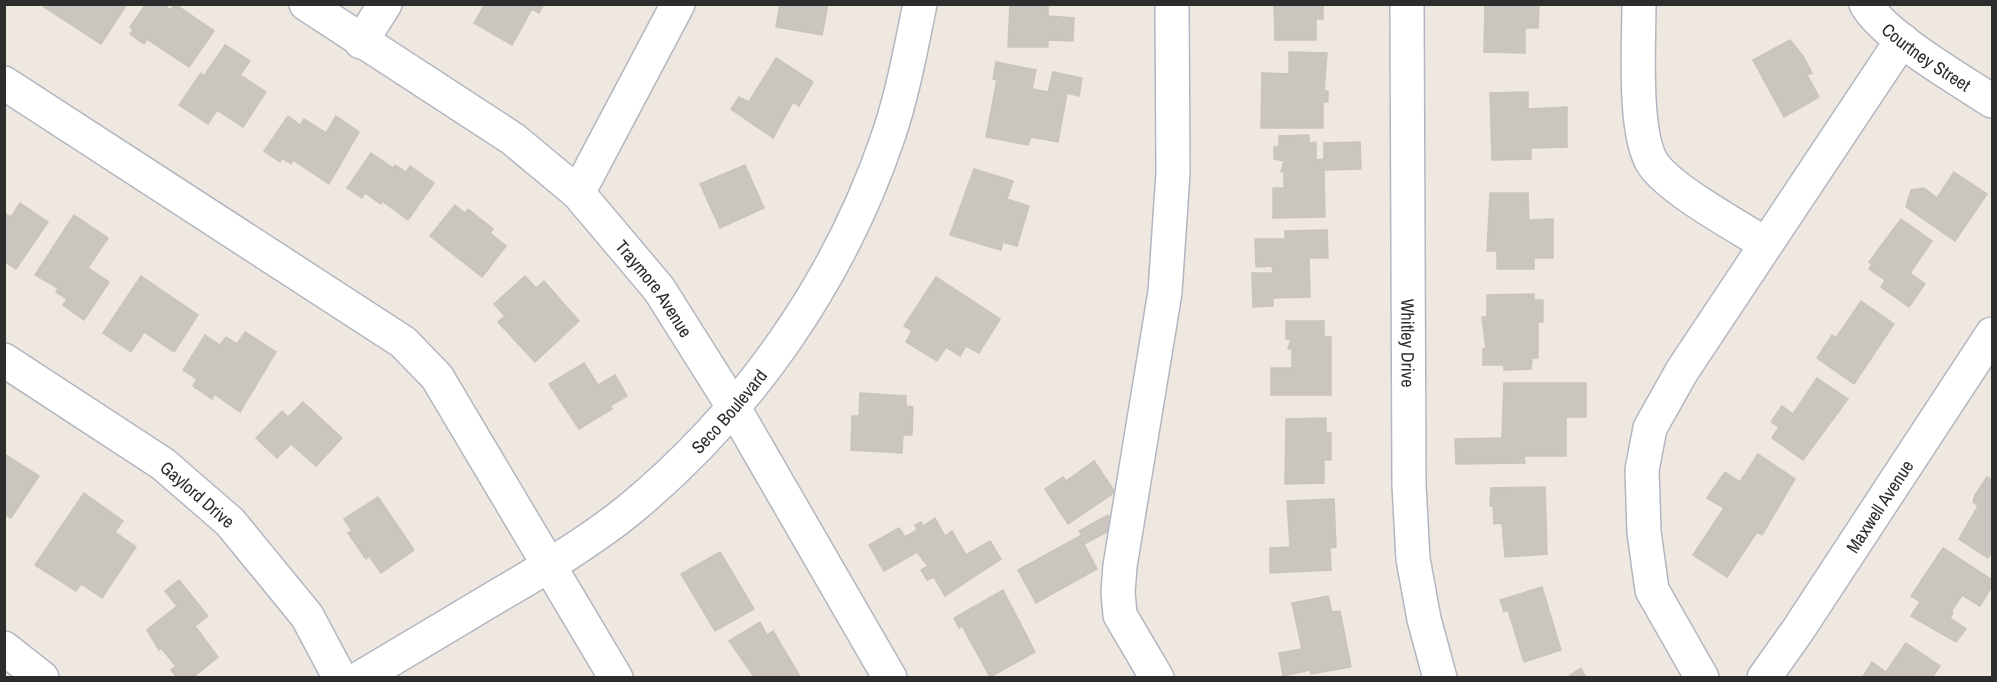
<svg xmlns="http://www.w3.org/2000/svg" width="1997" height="682" font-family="'Archivo Narrow',sans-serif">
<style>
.building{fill:#cac5bf;stroke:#cac4b9;stroke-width:1.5}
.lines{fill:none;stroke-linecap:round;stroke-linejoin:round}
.minor-casing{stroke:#b3b6c1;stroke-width:36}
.minor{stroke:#fff;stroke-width:33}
.labels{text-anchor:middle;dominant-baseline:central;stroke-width:4.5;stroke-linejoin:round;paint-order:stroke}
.street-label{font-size:18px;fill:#2d2d2d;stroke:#fff}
</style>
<rect width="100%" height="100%" fill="#efe8e0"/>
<!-- building -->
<g class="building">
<path d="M46,4H127L101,44L44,7Z"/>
<path d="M146,4H163L170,10L175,4L214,31L189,67L147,39L144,44L130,34L133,30L130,27Z"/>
<path d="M485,4H544L539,13L532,9L512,45L474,23Z"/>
<path d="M780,4H828L822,35L776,27Z"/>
<path d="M1010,4H1048V16L1074,18L1073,41L1048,40V47H1008Z"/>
<path d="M1274,4H1323V19H1316V40H1275Z"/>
<path d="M1485,4H1539L1538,28H1525V53L1484,52Z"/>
<path d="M1790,40L1803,56L1812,73L1807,75L1819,97L1784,117L1753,60Z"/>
<path d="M225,45L250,61L240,75L266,92L243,127L217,110L208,124L179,105L201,73L204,76Z"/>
<path d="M1289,52L1327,53L1324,91H1328V102H1323V128H1261L1262,73L1289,74Z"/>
<path d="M776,58L813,82L799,106L793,102L773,138L731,109L739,97L749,102Z"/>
<path d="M996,62L1036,70L1032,89L1048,92L1053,72L1082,78L1079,96L1067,93L1058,142L1031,137L1028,145L986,137L997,80L993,79Z"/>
<path d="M1528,92V109L1567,107V147L1531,148V159L1492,160L1490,93Z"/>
<path d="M288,116L300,125L304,119L326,133L336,116L359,132L329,184L293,160L291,164L282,158L280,162L264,151Z"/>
<path d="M1309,135V143L1316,142V160L1324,159V143L1360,142L1361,169L1324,170L1325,217L1273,218V188H1284V171L1281,172L1284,161L1274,159V147H1279V136Z"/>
<path d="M371,153L393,168L395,165L406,172L410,166L434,183L408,220L382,201L381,204L365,193L362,198L347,188Z"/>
<path d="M745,165L764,208L720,228L700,184Z"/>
<path d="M974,169L1013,181L1007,199L1029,206L1017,246L1003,242L1001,250L950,235Z"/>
<path d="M1954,172L1987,194L1955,241L1906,207L1911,190L1924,188L1937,198Z"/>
<path d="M1490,193H1528L1529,220L1553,219V258H1534V269H1497V251H1487Z"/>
<path d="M20,203L48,222L16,269L4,261V213L11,217Z"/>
<path d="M455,205L465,213L468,209L493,229L490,233L506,246L482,277L430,236Z"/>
<path d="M74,215L108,238L88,268L109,282L84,320L63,305L67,299L56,292L58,288L35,275Z"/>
<path d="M1901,219L1932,241L1910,273L1925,284L1909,307L1881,287L1885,280L1869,269L1872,264L1869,262Z"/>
<path d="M1327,230L1328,258H1309L1310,297L1273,298V306L1253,307L1252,273H1273L1272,266L1256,267L1255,239H1285V231Z"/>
<path d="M141,276L198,315L174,352L144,332L131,352L103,333Z"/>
<path d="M525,276L536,288L544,281L579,321L535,362L498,322L505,316L494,304Z"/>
<path d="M936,277L1000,319L979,353L966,346L960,356L946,347L937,361L906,342L912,331L904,326Z"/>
<path d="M1534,294V300H1543V322H1538V358H1532L1531,369L1504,370V365H1483V349H1486L1482,317H1487V295Z"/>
<path d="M1861,301L1894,324L1854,384L1817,358L1832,335L1836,338Z"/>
<path d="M1286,321H1324V337H1331V395H1271V368H1292V349H1288L1291,339H1286Z"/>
<path d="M245,332L276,352L240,412L214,394L212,399L193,386L197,379L183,370L205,335L220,345L226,337L237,344Z"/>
<path d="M584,363L598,385L615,375L627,396L610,406L612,409L579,429L549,384Z"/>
<path d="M1817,378L1848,399L1803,460L1772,438L1779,427L1771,422L1782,406L1793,414Z"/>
<path d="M1504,383H1586V417H1566V456H1524L1525,463L1456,464L1455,439L1502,438Z"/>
<path d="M860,393L906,396V406L913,407L912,435H903L902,453L851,450L852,416H859Z"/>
<path d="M303,402L342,438L316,466L291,444L277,458L256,438L282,411L288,417Z"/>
<path d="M1326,418V433H1331V460H1324V483L1285,484L1286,419Z"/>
<path d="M4,454L39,476L11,518L4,514Z"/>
<path d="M1758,454L1795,479L1762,535L1757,532L1727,577L1693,555L1724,508L1707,498L1725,472L1740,482Z"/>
<path d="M1094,461L1115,492L1068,524L1045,489L1063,477L1066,481Z"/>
<path d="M1987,477L1992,480V551L1988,558L1959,539L1978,506L1973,502L1975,495Z"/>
<path d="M1545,487L1547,554L1505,557L1502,523L1494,524L1493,506H1490L1491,488Z"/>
<path d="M84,493L123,521L115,532L136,547L102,598L81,584L76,591L35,565Z"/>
<path d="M378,497L414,550L381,573L369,556L366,559L348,533L352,531L344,519Z"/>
<path d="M1334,499L1336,547L1330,548L1331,570L1270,573V548L1290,547L1287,501Z"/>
<path d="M1108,515L1115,528L1084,544L1097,569L1036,603L1018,570L1082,535L1079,531Z"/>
<path d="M935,518L945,536L952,531L966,555L990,541L1001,559L945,596L934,577L927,580L921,570L928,566L917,552L884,571L869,545L899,528L905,537L917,530L915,525L921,522L923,526Z"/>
<path d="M1943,548L1992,580V586L1980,606L1962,595L1951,612L1953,613L1950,618L1966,629L1956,642L1911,616L1920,602L1911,596Z"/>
<path d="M720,552L754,609L715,631L681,574Z"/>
<path d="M179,580L208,616L195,626L218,657L192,678H177L171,670L176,666L161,648L159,650L147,630L177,606L165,591Z"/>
<path d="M1542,587L1561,650L1524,662L1508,610L1504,612L1500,600Z"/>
<path d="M1003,590L1035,652L990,677L962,626L959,628L954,618Z"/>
<path d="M1328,596L1332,612L1340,611L1351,667L1311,674L1310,670L1283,676L1279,653L1302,649L1292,603Z"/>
<path d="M760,622L767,635L773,631L801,678H755L729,641Z"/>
<path d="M1906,643L1940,666L1932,678H1862L1872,662L1886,672Z"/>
<path d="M1581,668L1586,678H1566Z"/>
</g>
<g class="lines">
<!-- minor casing -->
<g class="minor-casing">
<g id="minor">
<path id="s1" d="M306,4L513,139L578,193L659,289L734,408L890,678"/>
<path id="s2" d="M1407,4L1409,485L1413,559L1424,619L1440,678"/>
<path d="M1639,4C1639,43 1633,134 1653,164C1672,191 1736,225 1765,244"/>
<path id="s3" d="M1866,4C1885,37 1959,79 1992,101"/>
<path d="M361,42L385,4"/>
<path d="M4,83L403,342L437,377L616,678"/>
<path d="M578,193L678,4"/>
<path id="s4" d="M4,360L163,464L230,522L307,616L340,678"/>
<path d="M4,648L42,678"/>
<path id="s5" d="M360,678C409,649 457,620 506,591C547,567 592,540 629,510C748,412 840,280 889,134C903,92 911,48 920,4"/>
<path d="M1157,678L1120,615L1118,592L1120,566L1165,292L1173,173L1172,4"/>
<path d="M1702,678L1652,590L1644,532L1642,470L1650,428L1682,371L1902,40"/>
<path id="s6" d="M1764,678L1798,630L1992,334"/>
</g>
</g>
<!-- minor -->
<use href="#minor" class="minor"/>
</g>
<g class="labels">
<!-- street labels -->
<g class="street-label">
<text stroke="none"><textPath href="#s3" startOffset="81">Courtney Street</textPath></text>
<text stroke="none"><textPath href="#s1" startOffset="454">Traymore Avenue</textPath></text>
<text stroke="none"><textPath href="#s2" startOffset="339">Whitley Drive</textPath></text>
<text stroke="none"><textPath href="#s5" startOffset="458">Seco Boulevard</textPath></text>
<text stroke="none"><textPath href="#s4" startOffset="236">Gaylord Drive</textPath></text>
<text stroke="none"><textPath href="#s6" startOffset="207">Maxwell Avenue</textPath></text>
</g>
</g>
<!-- border -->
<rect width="1997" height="682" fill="none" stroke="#2d2d2d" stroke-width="12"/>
</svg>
